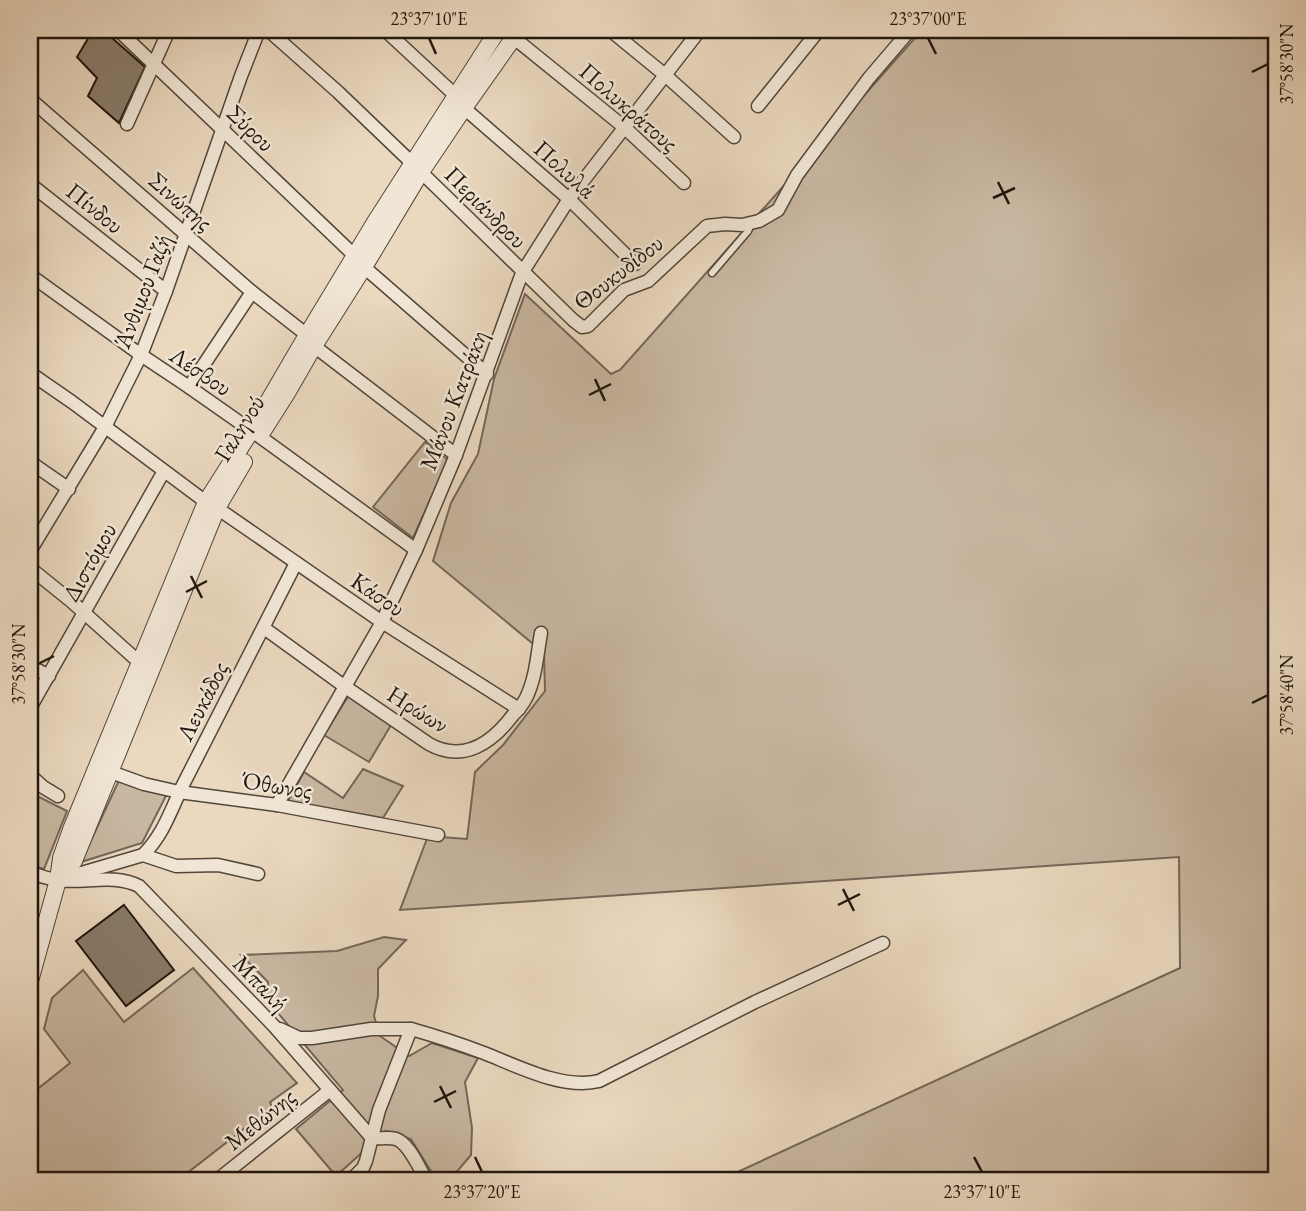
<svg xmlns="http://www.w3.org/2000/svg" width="1306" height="1211" font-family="'EB Garamond',serif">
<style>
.green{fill:#c8b7a1;stroke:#746658;stroke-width:2}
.building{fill:#897b6a;stroke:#20160e;stroke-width:2}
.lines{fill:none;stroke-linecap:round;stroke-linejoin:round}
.service-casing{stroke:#52463a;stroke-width:9}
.minor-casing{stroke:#52463a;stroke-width:15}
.tertiary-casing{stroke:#52463a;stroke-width:18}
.service{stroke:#f1e6d5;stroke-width:6}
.minor{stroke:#f1e6d5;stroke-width:12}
.tertiary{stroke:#f1e6d5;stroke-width:16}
.ticks{fill:none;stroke:#20160e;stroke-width:2.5}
.labels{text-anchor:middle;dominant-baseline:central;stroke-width:5;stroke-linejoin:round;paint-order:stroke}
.street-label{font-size:24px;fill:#20160e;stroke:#f1e6d5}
.neatline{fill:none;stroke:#20160e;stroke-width:2.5}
.ticks-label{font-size:18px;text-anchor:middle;fill:#20160e}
</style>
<rect width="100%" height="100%" fill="#ead8bf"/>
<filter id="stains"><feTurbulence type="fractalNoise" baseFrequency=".00286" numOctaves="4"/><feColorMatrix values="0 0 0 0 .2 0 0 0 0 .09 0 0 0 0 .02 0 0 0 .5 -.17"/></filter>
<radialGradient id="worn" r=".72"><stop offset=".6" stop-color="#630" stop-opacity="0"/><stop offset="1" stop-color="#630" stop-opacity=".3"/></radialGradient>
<!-- green -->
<g class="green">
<path d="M922,30H1276V1181H718L1180,968L1179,857L400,910L428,836L467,839L475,772L503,745L545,691L544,653L433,561L451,503L478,454L494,379L525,294L611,374L620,370Z"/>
<path d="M425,442L448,460L413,538L373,507Z"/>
<path d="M349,695L391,725L369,762L324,735Z"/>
<path d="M363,769L403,786L383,818L288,801L304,772L343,798Z"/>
<path d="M121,776L171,786L142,843L81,862Z"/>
<path d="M30,789L37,796L67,811L44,869L30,865Z"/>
<path d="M384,937L406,940L378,969V996L374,1016L380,1036L409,1056L432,1043L478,1058L465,1082L472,1128L471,1155L449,1181H437L411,1139L386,1131L336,1176L296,1129L343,1090L267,1000L268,982L241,955L337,951Z"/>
<path d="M193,968L297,1083L270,1102L272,1107L177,1181H30V1095L70,1063L44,1029L52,998L83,970L124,1022Z"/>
</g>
<!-- building -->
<g class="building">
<path d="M93,30H103L145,67L119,123L88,96L97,78L77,57Z"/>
<path d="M124,905L174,970L126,1006L76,941Z"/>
</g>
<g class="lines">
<!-- service casing -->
<g class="service-casing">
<path id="service" d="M712,273L748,231L751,224"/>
</g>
<!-- minor casing -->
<g class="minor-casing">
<g id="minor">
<path d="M118,30L355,256"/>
<path d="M268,30L338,92L412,163"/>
<path d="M385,30L455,95"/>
<path d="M610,30L665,75L734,137"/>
<path d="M508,33L624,127L684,183"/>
<path d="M30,99L252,292L307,335"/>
<path d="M758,106L819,30"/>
<path d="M464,108L569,199L635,264"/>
<path d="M127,124L169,30"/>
<path d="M421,172L573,320L582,327L588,326L624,290L648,281L707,226L725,224L742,225L759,221L778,210L797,175L869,78L910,30"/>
<path d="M30,184L166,291"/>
<path d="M364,267L487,374"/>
<path d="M30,275L141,355L189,387L259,436L416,550"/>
<path d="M314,346L456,455"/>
<path d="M30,373L72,402L206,502"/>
<path d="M189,387L252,292"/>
<path d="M30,462L69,489"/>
<path d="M217,508L382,622L519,709"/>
<path d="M30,551L105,427L141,355L166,291L241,76L259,30"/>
<path d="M30,568L71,601L139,662"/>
<path d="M264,628L344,686L429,744C463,763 492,743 513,715C518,710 523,704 526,698C536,678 537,655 541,633"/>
<path d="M30,666L49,676"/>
<path d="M30,708L164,471"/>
<path d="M111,772L144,784L179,792L277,805L438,835"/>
<path d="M30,775L43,787L58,796"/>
<path d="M277,805L382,622L416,550L456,455L522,273L569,199L700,30"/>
<path d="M143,855C166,832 172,805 187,777C223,706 260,635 296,563"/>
<path d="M30,873C39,875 48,879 57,880C84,884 113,873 139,886L274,1026L372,1138C379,1139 389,1137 396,1139C409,1143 420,1170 427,1181"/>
<path d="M78,874L143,855L176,866L218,865L258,874"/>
<path d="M280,1029L299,1038H312L371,1029H411L379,1110L366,1161L363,1168L350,1181"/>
<path d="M411,1029C436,1036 460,1044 484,1053C517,1066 563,1090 599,1081L755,1002L883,943"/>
<path d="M216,1181L330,1090"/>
</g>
</g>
<!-- tertiary casing -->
<g class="tertiary-casing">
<g id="tertiary">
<path d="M261,434L287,393L314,346L364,267L421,172L464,108L519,30"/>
<path d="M58,880L74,861L217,508L244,462"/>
<path d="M30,981L58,880L61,858L72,827L206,502L251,431L307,335L377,219L498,30"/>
</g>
</g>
<!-- service -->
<use href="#service" class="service"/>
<!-- minor -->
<use href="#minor" class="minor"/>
<!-- tertiary -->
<use href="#tertiary" class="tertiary"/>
</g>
<!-- ticks -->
<path class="ticks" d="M429,38L436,54M928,38L936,54M1252,72L1268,64M998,182L1009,204M993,198L1015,188M595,379L605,401M589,395L611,384M191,576L202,598M186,592L207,581M38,664L54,656M1252,703L1268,695M843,889L854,911M838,905L860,894M440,1086L451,1108M434,1102L456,1091M475,1157L482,1172M974,1157L982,1172"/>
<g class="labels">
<!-- street labels -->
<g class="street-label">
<text transform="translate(629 107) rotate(41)">Πολυκράτους</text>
<text transform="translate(251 128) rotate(44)">Σύρου</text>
<text transform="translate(565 169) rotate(42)">Πολυλά</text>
<text transform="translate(181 201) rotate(41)">Σινώπης</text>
<text transform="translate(486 207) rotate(45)">Περιάνδρου</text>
<text transform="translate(95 208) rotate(39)">Πίνδου</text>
<text transform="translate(618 272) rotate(-38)">Θουκυδίδου</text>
<text transform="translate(142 291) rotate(-69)">Άνθιμου Γαζή</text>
<text transform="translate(201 371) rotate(34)">Λέσβου</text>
<text transform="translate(453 400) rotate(-69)">Μάνου Κατράκη</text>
<text transform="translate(239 428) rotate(-58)">Γαληνού</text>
<text transform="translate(89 562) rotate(-61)">Διστόμου</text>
<text transform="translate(378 594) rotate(34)">Κάσου</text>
<text transform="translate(202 701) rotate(-63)">Λευκάδος</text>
<text transform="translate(418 709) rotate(32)">Ηρώων</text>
<text transform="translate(277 785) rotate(9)">Όθωνος</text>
<text transform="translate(261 983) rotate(46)">Μπαλή</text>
<text transform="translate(260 1119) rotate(-39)">Μεθώνης</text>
</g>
</g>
<!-- margin -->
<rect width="1306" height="1211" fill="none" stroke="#ead8bf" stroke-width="77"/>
<rect x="38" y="38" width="1230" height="1134" class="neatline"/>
<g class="ticks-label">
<text x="429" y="25">23°37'10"E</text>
<text x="928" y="25">23°37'00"E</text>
<text transform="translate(1287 64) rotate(-90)" y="6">37°58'30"N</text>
<text transform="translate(19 664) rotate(-90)" y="6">37°58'30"N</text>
<text transform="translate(1287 695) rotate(-90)" y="6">37°58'40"N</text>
<text x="482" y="1198">23°37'20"E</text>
<text x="982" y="1198">23°37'10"E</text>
</g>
<rect width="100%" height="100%" filter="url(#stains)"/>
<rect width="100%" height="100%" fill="url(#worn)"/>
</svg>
